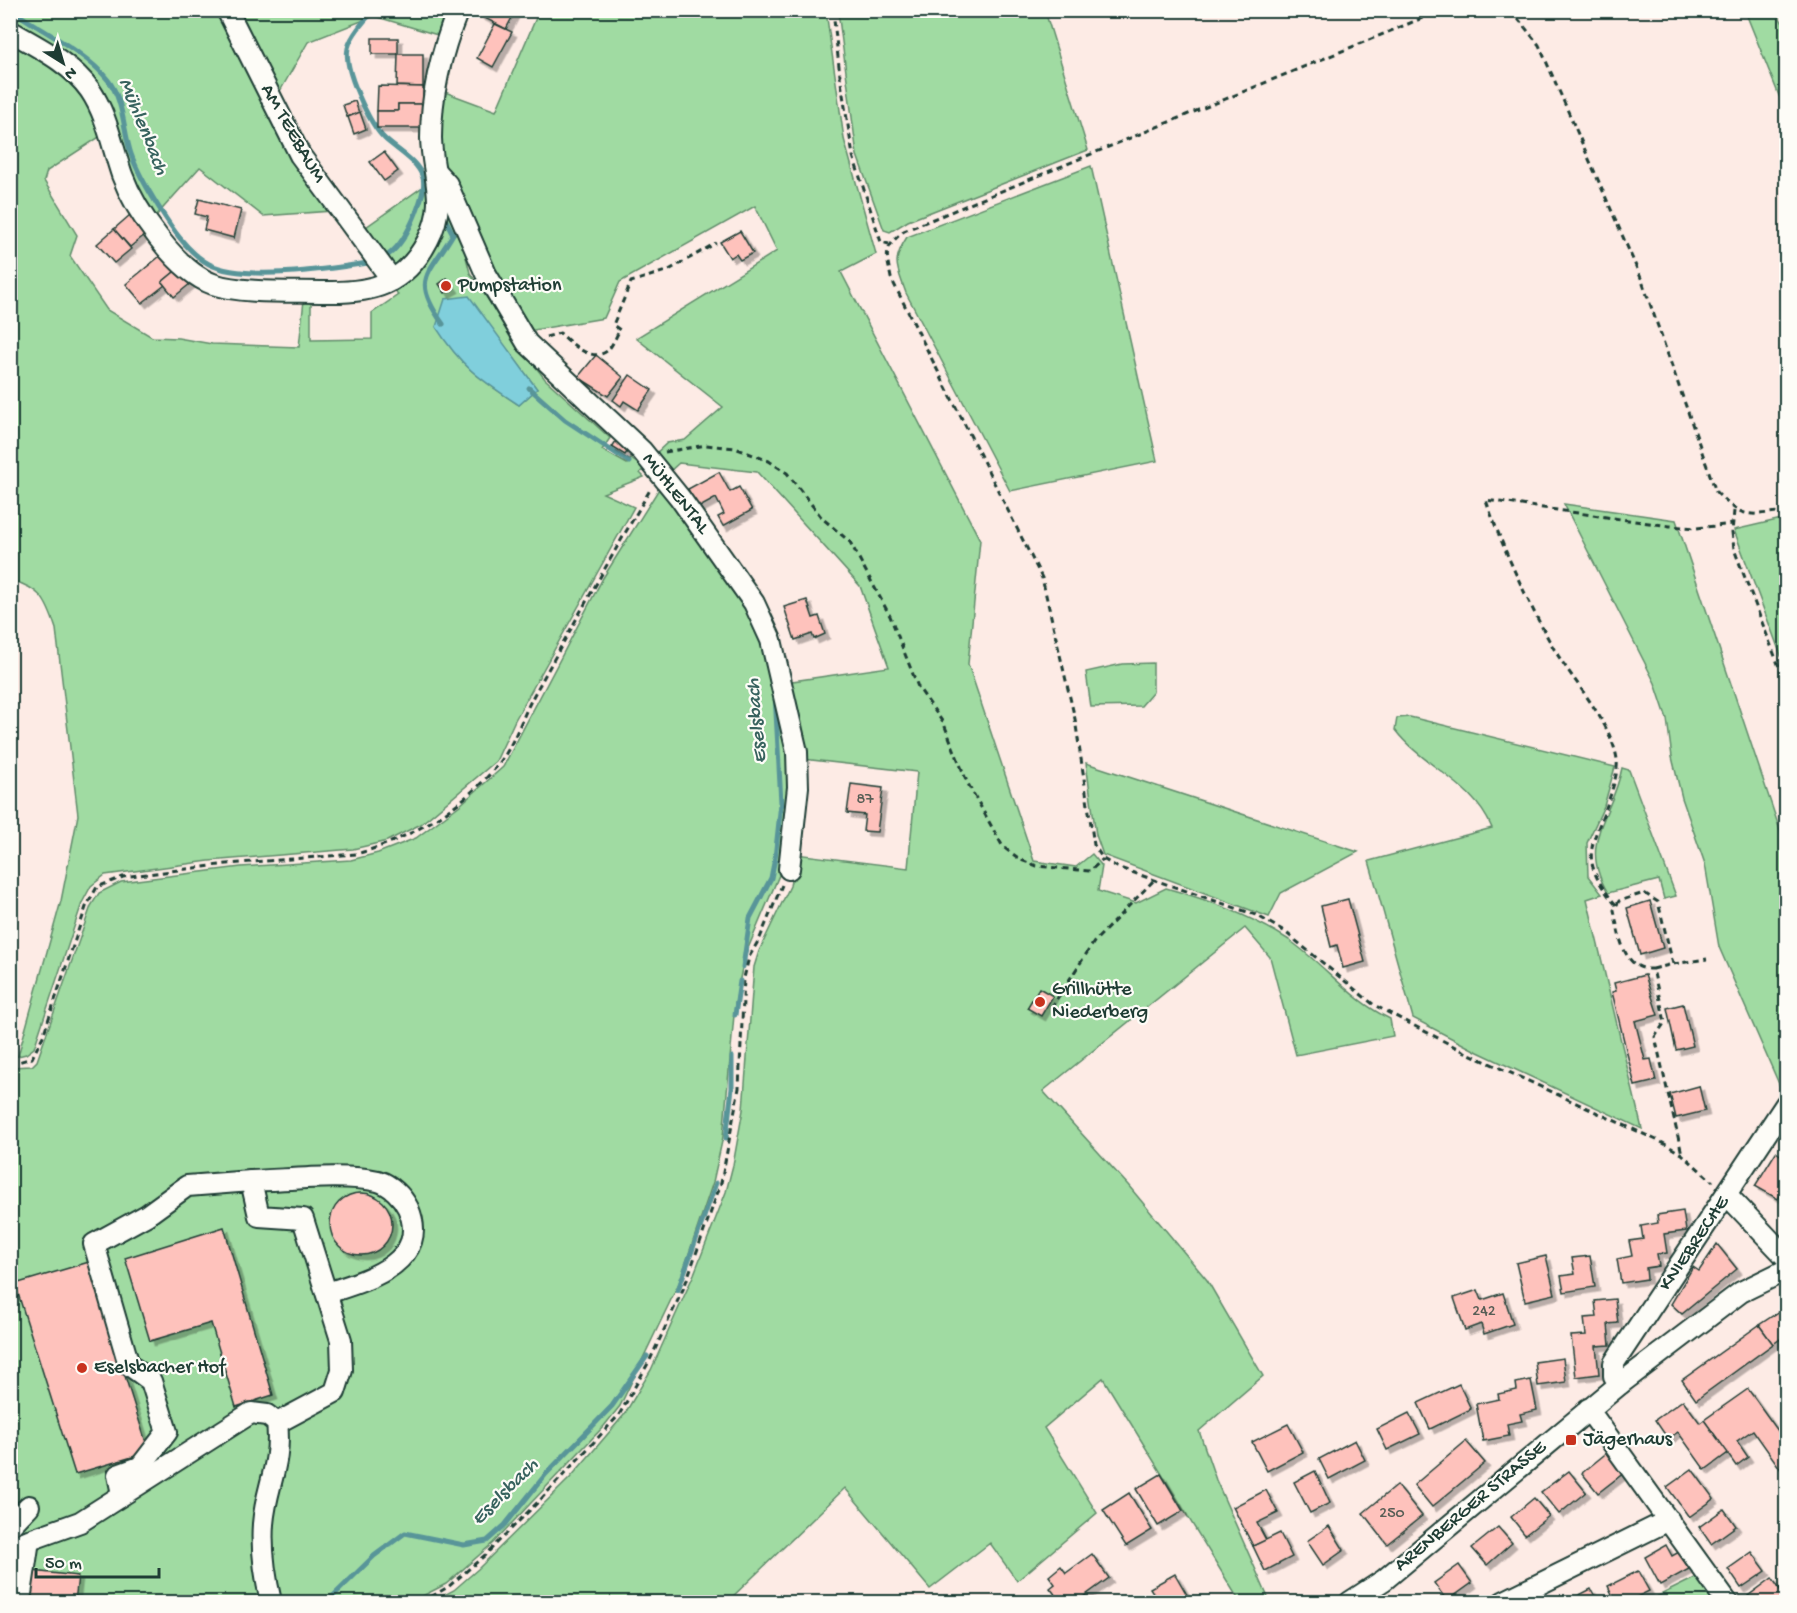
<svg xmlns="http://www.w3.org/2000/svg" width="1797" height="1613" font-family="'Gochi Hand',sans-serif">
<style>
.green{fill:#a0dba2;stroke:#608c6b;stroke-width:1.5;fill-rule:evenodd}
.water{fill:#80cfdc;stroke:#599599;stroke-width:1.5}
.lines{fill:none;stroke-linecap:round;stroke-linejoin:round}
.stream{stroke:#599599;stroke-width:5}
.building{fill:#fec2bc;stroke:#1f3d34;stroke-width:1.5;filter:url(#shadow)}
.minor-casing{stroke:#1f3d34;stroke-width:24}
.path{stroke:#1f3d34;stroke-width:3;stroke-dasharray:6 4.5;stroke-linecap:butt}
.minor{stroke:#fdfcf7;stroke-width:20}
.poi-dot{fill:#c8321e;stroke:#fdfcf7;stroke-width:2}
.labels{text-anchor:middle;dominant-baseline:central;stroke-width:4.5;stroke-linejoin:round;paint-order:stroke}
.number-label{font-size:16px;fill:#575e56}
.street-label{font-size:20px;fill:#1f3d34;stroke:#fdfcf7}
.poi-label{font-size:20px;fill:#1f3d34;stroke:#fdfcf7;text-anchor:start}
.water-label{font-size:21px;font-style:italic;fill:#37625e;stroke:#fdfcf7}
</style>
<defs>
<filter id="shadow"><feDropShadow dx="4.5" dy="4.5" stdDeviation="0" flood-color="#0004"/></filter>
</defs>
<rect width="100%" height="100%" fill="#fdebe5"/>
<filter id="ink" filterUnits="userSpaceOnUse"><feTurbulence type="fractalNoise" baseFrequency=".0167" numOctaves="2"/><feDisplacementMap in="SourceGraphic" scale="12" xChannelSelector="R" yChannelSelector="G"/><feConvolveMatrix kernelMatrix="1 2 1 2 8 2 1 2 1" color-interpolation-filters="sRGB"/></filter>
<g filter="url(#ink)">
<!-- green -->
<g class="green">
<path d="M11,11H221L332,211L263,216L200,167L155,217L135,191L105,96L87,76L11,23Z"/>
<path d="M230,11H452L441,36L374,16L308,42L275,100Z"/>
<path d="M539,11H826L844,139L876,254L841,272L980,540L968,664L1034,861L1076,867L1092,854L1102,866L1098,891L1136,903L1166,888C1209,900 1252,916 1289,940C1325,965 1350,1000 1390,1019L1393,1036L1296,1055L1270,957L1245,928L1043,1091L1128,1185L1207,1280L1263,1376L1199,1431L1216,1480L1270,1602H1240L1103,1378L1044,1428L1097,1513L1017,1581L990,1543L930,1589L845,1488L727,1602H431L454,1590L478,1569L570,1478L624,1415L651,1370L694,1274L726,1192L733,1165L743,1110L754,967L759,951L790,886L796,854L908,868L917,772L803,759L786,682L889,667L860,586L757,472L679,463L669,472L654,455L667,443L685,440L723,407L636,338L777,251L755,206L620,282L604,318L528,331L481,249L441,169L436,128L445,92L496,111Z"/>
<path d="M838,11H1045L1088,150L908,221L890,232L884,230L857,155Z"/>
<path d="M1745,11H1776L1786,29V113Z"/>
<path d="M10,43C56,71 83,83 101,136L47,171L44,181L77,235L70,256L107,310L152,337L178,338L212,344L299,347L304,300H311V340L372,339V313L398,295L392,284L443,199L454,209L470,273L520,347L545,379L610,438L602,450L627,464L631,459L644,468L640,473L644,477L603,493L634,507L515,720L496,761L421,824L387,841L353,849L209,861L105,875L91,886L82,903L34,1048L26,1054L18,1056L61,901L78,815L56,629C46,599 41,589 11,580ZM437,327L508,350L537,389L519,405C480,379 462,368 437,327Z"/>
<path d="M1091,166L1157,461L1010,491L906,293C897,267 891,262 907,237Z"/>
<path d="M434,179L425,236L393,272L359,232Z"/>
<path d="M662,484L744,591L772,653L791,753L782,868L744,958L735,1004L723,1137L713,1182L679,1283L620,1406L604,1426L493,1543L446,1584L411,1602H11L10,1540L19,1524L10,1479L11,1067L32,1066L37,1061L91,906L99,893L121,882L241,867L351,860L378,853L416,838L460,805L503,767L603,578Z"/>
<path d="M1564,504L1676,520L1786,848V1087L1783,1093L1719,947L1705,864L1682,798L1672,757L1667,719L1655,683Z"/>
<path d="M1786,518V669L1734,530Z"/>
<path d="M1153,663V692L1141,706L1091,707L1086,672L1122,664Z"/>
<path d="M1410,717L1615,767L1604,806L1587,843L1588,876L1602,894L1587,899L1642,1129L1478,1052L1413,1018L1369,861L1492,828C1473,782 1423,767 1395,730L1397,718Z"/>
<path d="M1086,763L1358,852L1281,893L1269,917L1103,855L1096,835Z"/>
<path d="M1622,768L1629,770L1676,896L1664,899L1659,880L1608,893C1577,842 1612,818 1622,768Z"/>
<path d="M1701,1575L1720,1602H1646Z"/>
</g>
<!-- water -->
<path class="water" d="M469,296L537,389L519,405C480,379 462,368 436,327L445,299Z"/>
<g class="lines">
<!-- stream -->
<g class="stream">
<path d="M12,10C41,31 86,52 108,80C124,100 123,130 131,154C137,171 148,190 158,206C171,227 187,252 209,264C243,282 329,269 368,263"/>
<path d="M374,10C365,20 351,35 348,48C343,69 370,125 385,139C398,151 418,161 423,178C426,189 419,204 416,213C410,228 401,246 388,255"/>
<path d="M443,324C410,278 429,275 453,234L443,215"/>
<path d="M529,388L565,420L629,462"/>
<path d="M743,967L750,918L771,878L775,858L781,803L775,694"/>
<path d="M735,1015L740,981"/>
<path d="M726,1138L732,1088V1057"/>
<path d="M678,1290L716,1183"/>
<path d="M327,1602L374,1556L405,1533L464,1545L487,1541L505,1525L546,1474L612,1406L647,1356"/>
</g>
</g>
<!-- building -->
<g class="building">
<path d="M481,10H516L506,29L479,15Z"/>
<path d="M495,24L512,32L493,67L477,58Z"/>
<rect x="372" y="38" width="26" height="16"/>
<path d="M398,54H423V87L397,86Z"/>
<path d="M378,86L423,87V104H398V111H377Z"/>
<path d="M355,101L359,113L347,117L343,105Z"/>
<path d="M398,104H426V128H377V111H398Z"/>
<path d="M360,112L366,129L354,134L348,117Z"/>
<path d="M384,152L398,171L384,181L370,162Z"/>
<path d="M199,199L241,210L234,238L204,230L207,217L195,214Z"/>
<path d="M130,215L146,234L130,247L114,229Z"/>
<path d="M114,229L131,249L114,263L97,244Z"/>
<path d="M740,231L753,253L740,260L736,254L730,258L720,242Z"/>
<path d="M165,252L179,268L162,282L165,285L142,303L126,284Z"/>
<path d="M179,268L191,283L174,297L162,282Z"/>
<path d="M447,278L454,288L445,293L439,284Z"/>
<path d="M596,355L623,377L608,396L578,377Z"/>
<path d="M630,375L652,390L638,410L624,401L621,406L613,400Z"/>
<path d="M616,441L629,449L625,455L612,447Z"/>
<path d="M719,472L730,492L739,487L752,510L723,526L718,517L724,514L716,498L698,508L688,489Z"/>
<path d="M807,600L813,618L819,616L825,634L814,639L812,634L795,640L784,607Z"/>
<path d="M851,784L883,788L877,832L863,831L865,815L847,813Z"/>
<path d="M1348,899L1365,962L1343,968L1337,945L1331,947L1321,906Z"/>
<path d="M1650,901L1663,948L1640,955L1627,908Z"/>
<path d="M1645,975L1658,1015L1635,1021L1645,1060L1651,1059L1656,1081L1635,1086L1612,992L1616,991L1614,983Z"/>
<path d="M1039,988L1053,996L1041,1016L1027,1008Z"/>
<path d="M1683,1004L1693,1046L1676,1050L1667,1008Z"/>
<path d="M1699,1086L1705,1111L1676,1118L1670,1094Z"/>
<path d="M1776,1152L1786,1159V1185L1778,1199L1755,1186Z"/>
<circle cx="361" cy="1224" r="31"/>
<path d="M1683,1211L1686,1231L1664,1234L1667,1253L1657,1254L1659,1266L1646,1268L1647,1279L1621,1283L1617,1259L1632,1256L1629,1241L1643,1239L1641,1226L1658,1223L1657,1215Z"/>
<path d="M224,1227L273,1395L236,1407L211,1323L150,1341L125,1258Z"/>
<path d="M1717,1244L1737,1269L1682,1314L1671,1304L1693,1267L1699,1271Z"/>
<path d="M1546,1256L1555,1294L1525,1301L1516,1263Z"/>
<path d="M1590,1256L1595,1287L1564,1292L1561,1276L1575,1274L1572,1258Z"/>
<path d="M89,1262L149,1452L75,1474L15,1284Z"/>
<path d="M1478,1290L1482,1300L1503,1293L1513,1324L1484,1334L1481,1324L1465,1330L1454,1298Z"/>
<path d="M1615,1299L1618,1323L1608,1324L1610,1345L1596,1346L1599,1374L1576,1377L1571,1336L1586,1335L1584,1318L1597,1317L1595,1301Z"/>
<path d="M1783,1309L1786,1314V1335L1773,1344L1759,1325Z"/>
<path d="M1759,1325L1773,1344L1696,1400L1682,1380Z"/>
<path d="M1563,1358L1566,1382L1538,1386L1535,1362Z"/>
<path d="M1531,1380L1537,1410L1520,1414L1522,1421L1507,1424L1509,1436L1483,1441L1476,1404L1499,1399L1498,1394L1517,1390L1516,1383Z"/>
<path d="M1459,1384L1471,1409L1430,1429L1418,1403Z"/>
<path d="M1748,1389L1786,1442V1477L1753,1430L1737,1441L1748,1457L1736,1466L1704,1420Z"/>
<path d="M1683,1400L1700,1423L1704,1420L1728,1453L1705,1470L1678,1432L1668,1439L1655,1420Z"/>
<path d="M1409,1413L1420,1434L1387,1450L1377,1429Z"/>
<path d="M1288,1424L1303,1452L1267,1471L1252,1442Z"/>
<path d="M1355,1440L1365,1460L1329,1479L1319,1459Z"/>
<path d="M1466,1441L1485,1463L1432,1507L1414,1485Z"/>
<path d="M1609,1451L1625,1472L1598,1493L1582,1473Z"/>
<path d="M1692,1469L1714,1499L1689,1517L1667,1487Z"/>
<path d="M1315,1471L1330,1503L1310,1513L1294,1482Z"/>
<path d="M1569,1471L1586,1492L1559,1514L1541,1492Z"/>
<path d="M1161,1474L1183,1511L1158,1526L1136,1489Z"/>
<path d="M1397,1485L1422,1516L1387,1544L1363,1513Z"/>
<path d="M1266,1490L1278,1513L1257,1523L1266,1540L1253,1546L1233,1507Z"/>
<path d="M1129,1493L1152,1530L1126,1546L1103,1510Z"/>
<path d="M1534,1498L1549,1516L1525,1535L1511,1517Z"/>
<path d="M1724,1509L1736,1526L1711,1544L1699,1527Z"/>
<path d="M1329,1526L1344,1550L1323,1565L1307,1541Z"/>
<path d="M1498,1527L1512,1543L1487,1565L1472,1548Z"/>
<path d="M1280,1533L1292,1557L1265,1571L1253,1546Z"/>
<path d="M1666,1545L1672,1556L1679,1552L1689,1569L1660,1585L1645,1557Z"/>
<path d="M1752,1552L1766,1571L1741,1588L1728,1569Z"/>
<path d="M1092,1554L1109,1578L1076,1602H1061L1050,1588L1055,1584L1049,1576L1061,1566L1066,1573Z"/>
<path d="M1459,1565L1472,1583L1447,1601L1434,1583Z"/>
<path d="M32,1571L78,1576L75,1602H29Z"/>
<path d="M1638,1571L1649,1591L1627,1602H1616L1608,1586Z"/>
<path d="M1175,1574L1190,1600L1185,1602H1159L1150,1588Z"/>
<path d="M1772,1578L1785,1597L1777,1602H1753L1748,1596Z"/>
<path d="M1591,1589L1598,1602H1566Z"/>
</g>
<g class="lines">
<!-- minor casing -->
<g class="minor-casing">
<g id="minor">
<path d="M227,10L300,155L392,280"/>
<path d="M10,31C38,47 71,63 90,90C107,115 112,146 122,175C135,210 176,271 213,284C242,294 294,291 326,292C372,293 405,285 428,240C448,202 432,176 431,138C431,93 441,52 458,10"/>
<path d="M436,172L447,184L486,274L527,343L642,451L680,498L754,603L771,640L797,752L798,787L789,869"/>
<path d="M251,1181C288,1180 343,1173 378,1181C391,1185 402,1196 408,1208C432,1263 364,1281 327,1293"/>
<path d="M1728,1196L1786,1257"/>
<path d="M1620,1384L1614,1376V1363L1786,1104"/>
<path d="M1588,1409L1727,1602"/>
<path d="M122,1494L118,1475L140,1467L167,1432L151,1381L129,1365L94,1244L147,1215L187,1186L251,1181L259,1216L303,1219L341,1340L342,1370L335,1392L277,1423"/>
<path d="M10,1526L29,1506"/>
<path d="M10,1547L80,1522L251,1413L267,1415L277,1423C282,1464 266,1486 263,1524C261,1551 265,1576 271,1602"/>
<path d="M21,1594L29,1540"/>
<path d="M1350,1602L1384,1580L1620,1384L1741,1292L1786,1270"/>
<path d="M1503,1602L1669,1520"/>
</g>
</g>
<!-- path -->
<g class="path">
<path d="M833,10L840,76L853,156L881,242L889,244"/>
<path d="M1442,10L904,231C883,249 886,252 891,278L1042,578L1075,719L1094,845L1103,859L1117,867L1256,915L1284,931L1374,1005L1463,1051L1663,1143L1682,1154L1713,1182"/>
<path d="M1511,10L1539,45L1641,278L1716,492C1743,520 1749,515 1786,511"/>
<path d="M1783,10L1786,18"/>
<path d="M546,337L560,333C571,343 591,363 607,351C612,347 616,336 620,330L613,325L631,282L669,270L716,243"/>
<path d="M665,452L706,445L735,448L769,461L787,473L822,518L850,542L890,616L918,687L944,724L967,782L1003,847L1021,860L1037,866L1090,871L1103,859"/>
<path d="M1734,511L1732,532L1734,549L1786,685"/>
<path d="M1616,905C1573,854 1596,844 1612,790C1615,780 1618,770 1617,759C1611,722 1573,681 1554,649C1529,605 1502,547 1486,500L1670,526L1697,528L1733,524"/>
<path d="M1673,964L1707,959"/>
<path d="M1653,969L1673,964L1658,902L1644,893L1619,901L1614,910C1619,933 1622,971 1653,969L1665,1022L1655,1037L1682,1154"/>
<path d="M1051,1008L1094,942L1155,879"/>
<path d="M10,1061L18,1062L32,1058L43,1036L86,907L97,887L123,877L227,864L356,854C408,840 462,808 497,766C514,746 522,716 535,693C573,625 611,557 650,490"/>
<path d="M422,1602L448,1587L484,1556L542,1498L619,1415L650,1360L685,1285L721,1183L739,1088L744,978L749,957L760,938L782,885"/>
</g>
<!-- minor -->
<use href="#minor" class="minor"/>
</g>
</g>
<!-- markers -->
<g class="poi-dot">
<circle cx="446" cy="286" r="6"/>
<circle cx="1040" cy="1002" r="6"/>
<circle cx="82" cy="1368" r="6"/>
<rect x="1565" y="1434" width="12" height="12" rx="3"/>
</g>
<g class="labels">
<!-- number labels -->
<g class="number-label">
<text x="865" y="800">87</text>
<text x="1484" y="1312">242</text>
<text x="1392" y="1514">250</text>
</g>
<!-- street labels -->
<g class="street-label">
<text transform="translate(292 134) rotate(60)">AM TEEBAUM</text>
<text transform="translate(675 494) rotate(52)">MÜHLENTAL</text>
<text transform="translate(1695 1244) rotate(-56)">KNIEBRECHE</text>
<text transform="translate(1471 1507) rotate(-40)">ARENBERGER STRASSE</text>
</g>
<!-- poi labels -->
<g class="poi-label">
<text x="458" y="286">Pumpstation</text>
<text x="1052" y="990">Grillhütte<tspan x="1052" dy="23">Niederberg</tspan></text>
<text x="94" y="1368">Eselsbacher Hof</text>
<text x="1583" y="1440">Jägerhaus</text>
</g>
<!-- water labels -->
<g class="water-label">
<text transform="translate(142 127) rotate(68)">Mühlenbach</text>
<text transform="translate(758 721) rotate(-95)">Eselsbach</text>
<text transform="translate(506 1493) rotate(-45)">Eselsbach</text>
</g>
</g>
<!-- margin -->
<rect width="1797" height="1613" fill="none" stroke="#fdfcf7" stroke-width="36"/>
<rect x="18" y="18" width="1761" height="1577" fill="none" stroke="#1f3d34" stroke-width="2" filter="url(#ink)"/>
<!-- north arrow -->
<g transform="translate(63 63) rotate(143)" stroke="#fdfcf7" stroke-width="4.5" paint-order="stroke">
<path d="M0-4.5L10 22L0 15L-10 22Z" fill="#1f3d34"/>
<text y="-9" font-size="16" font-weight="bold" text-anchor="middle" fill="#1f3d34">N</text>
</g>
<!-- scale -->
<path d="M36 1568v9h123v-9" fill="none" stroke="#1f3d34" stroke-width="3"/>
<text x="45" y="1568" font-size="18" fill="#1f3d34" stroke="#fdfcf7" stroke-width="4.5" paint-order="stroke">50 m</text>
</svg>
